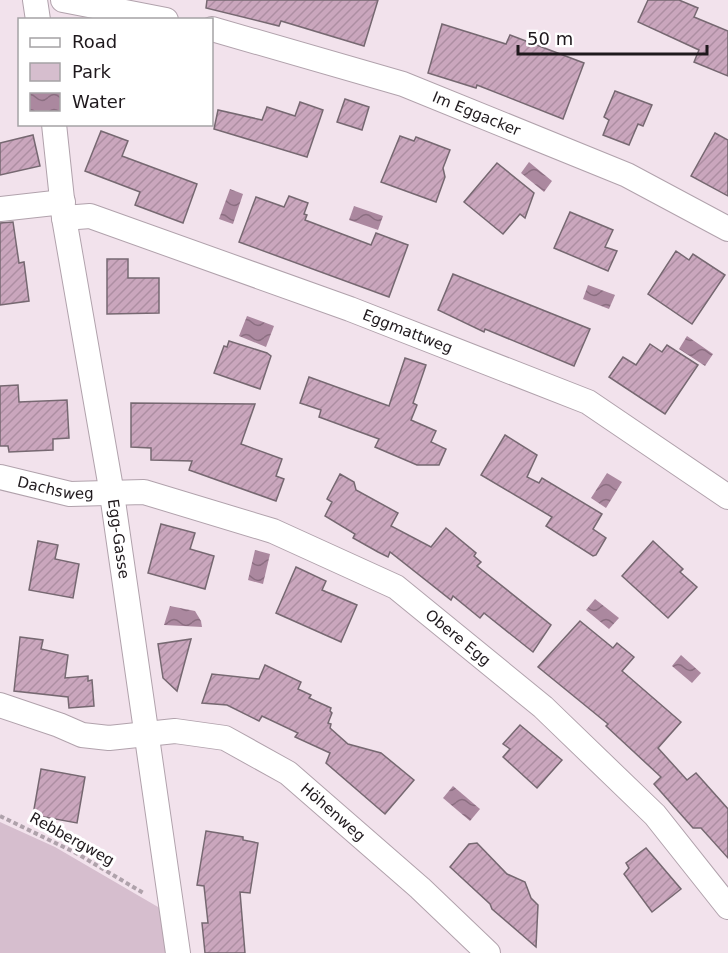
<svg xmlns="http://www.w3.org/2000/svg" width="728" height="953" font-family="'DejaVu Sans',sans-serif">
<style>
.green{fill:#d6bece}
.water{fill:url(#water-waves)}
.building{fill:url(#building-hatch);stroke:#766871;stroke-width:1.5}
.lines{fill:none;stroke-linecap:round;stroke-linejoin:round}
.minor-casing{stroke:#b1a2ac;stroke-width:26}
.path{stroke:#afa2ab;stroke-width:4;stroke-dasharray:4.5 3;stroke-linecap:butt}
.minor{stroke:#fff;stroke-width:24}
.labels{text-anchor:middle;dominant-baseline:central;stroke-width:6;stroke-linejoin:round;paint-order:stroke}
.street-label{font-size:15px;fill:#1f191d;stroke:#fff}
</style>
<defs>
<pattern id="water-waves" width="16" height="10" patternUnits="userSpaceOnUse" patternTransform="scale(1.5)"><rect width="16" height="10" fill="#ab889f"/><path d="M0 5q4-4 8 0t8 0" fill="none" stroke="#8b6e81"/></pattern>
<pattern id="building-hatch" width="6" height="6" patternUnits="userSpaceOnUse" patternTransform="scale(1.5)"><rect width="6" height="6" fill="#caa6bd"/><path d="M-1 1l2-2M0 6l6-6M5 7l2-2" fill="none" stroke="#ad8ea2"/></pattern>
</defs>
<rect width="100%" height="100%" fill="#f2e2ec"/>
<!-- green -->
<path class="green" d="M0,822L55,847L158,907L169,916L175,953H0Z"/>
<!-- water -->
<g class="water">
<path d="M529,162L552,181L544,192L521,173Z"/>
<path d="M230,189L243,194L233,224L219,219Z"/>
<path d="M354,206L383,216L378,230L349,220Z"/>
<path d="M588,285L615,295L609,309L583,299Z"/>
<path d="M247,316L274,326L266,347L239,336Z"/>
<path d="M687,336L713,354L705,366L679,349Z"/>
<path d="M607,473L622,482L606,508L591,498Z"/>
<path d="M255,550L270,554L263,584L248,580Z"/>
<path d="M595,599L619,618L609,629L586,610Z"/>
<path d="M170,606L195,611L201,621L202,627L164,625Z"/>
<path d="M681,655L701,673L692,683L672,666Z"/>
<path d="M453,786L480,809L470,821L443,798Z"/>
</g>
<!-- building -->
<g class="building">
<path d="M207,0H378L364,46L281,21L279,26L206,8Z"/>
<path d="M648,0H679L698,8L694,17L728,31V76L694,62L699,50L638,22Z"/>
<path d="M442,24L506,44L510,35L584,63L563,119L477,85L476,88L428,73Z"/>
<path d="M615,91L652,105L643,126L638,124L629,145L603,135L609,120L604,117Z"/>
<path d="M345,99L369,107L362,130L337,122Z"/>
<path d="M300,102L323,110L307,157L214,129L218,110L262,120L267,107L295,116Z"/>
<path d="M101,131L128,141L122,156L197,184L183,223L135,205L140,192L85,171Z"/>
<path d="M715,133L728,140V196L691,176Z"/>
<path d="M33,135L40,166L0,175V143Z"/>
<path d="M400,136L414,141L416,137L450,150L443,168L445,177L436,202L381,182Z"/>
<path d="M497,163L534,193L525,218L520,214L503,234L464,202Z"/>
<path d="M289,196L308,203L304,214L307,215L305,220L371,245L376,233L408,245L389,297L239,242L256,197L284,207Z"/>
<path d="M570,212L613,230L605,247L617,251L608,271L554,248Z"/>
<path d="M13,222L19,263L24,262L29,301L0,305V223Z"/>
<path d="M676,251L689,260L693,254L725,275L692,324L648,294Z"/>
<path d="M107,259H128V278H159V313L107,314Z"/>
<path d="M453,274L590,329L574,366L485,329L484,332L438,310Z"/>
<path d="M229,341L267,353L271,356L260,389L214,373L224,346L227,347Z"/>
<path d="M650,344L662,352L667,345L698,365L665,414L609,377L623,357L636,365Z"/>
<path d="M405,358L426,365L413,403L417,405L411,420L436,431L431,442L446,449L439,465H417L375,447L379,439L319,417L321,410L300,403L309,377L389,406Z"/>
<path d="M18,385L19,402L67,400L69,438L53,439V450L9,452L8,446H0V386Z"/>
<path d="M131,403L255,404L241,444L282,459L276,476L284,479L276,501L189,470L192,461L151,460V448L131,447Z"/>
<path d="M505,435L537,455L527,477L539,483L542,478L602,514L593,529L606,538L596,555L593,556L546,526L552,517L481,475Z"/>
<path d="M340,474L354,482L356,490L398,513L391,526L431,547L446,528L476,553L474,556L481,562L477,566L551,625L533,652L484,613L480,618L453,596L451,600L390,552L388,557L378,552L353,538L355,534L325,516L332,502L327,499Z"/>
<path d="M161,524L195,533L190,549L214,556L205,589L148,573Z"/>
<path d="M38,541L58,545L55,559L79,564L73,598L29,590Z"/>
<path d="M653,541L683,569L680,572L697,587L668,618L622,576Z"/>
<path d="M296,567L326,581L322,590L357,605L341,642L276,613Z"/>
<path d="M580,621L613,648L617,643L634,657L622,671L681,722L658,748L687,780L696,773L728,809V858L701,828H693L654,784L661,777L606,726L608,724L538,667Z"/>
<path d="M20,637L43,640L41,649L68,655L65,678L88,676V681L92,680L94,706L69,708L68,697L14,691Z"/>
<path d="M191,639L177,691L163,678L158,644Z"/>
<path d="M265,665L301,682L298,689L311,695L309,698L331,708L330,711L332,713L328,723L331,724L330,728L348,744L381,753L414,780L385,814L326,763L330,753L295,737L298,733L262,716L259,721L227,705L202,703L212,674L259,679Z"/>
<path d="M520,725L562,760L537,788L503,757L510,749L503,744Z"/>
<path d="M41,769L85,777L77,823L33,815Z"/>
<path d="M206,831L243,837V840L258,843L250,893L240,892L245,953H205L202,923H208L204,886L197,885Z"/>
<path d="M477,843L507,874L525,882L531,898L538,905L536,947L492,909L490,904L450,867L469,844Z"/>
<path d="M646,848L681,889L652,912L624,874L629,868L626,863Z"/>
</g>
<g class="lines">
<!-- minor casing -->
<g class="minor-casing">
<g id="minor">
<path d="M35,0L38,20"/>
<path d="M63,0L166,20"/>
<path id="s1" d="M212,29L403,84L627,175L728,229"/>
<path id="s2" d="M54,124L64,218L112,494L178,953"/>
<path d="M0,209L63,202"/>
<path id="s3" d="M64,218L90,216L350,309L588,402L728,497"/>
<path id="s4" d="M0,477L70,494L144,492L273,531L396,587L543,707L655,815L728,907"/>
<path id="s5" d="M0,705L59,725L82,735L109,738L175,731L225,738L288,773L420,888L488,953"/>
</g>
</g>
<!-- path -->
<path class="path" d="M0,816L76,853L145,894"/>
<!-- minor -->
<use href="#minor" class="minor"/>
</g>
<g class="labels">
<!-- street labels -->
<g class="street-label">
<text stroke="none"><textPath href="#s1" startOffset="278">Im Eggacker</textPath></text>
<text stroke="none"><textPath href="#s3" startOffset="364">Eggmattweg</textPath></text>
<text stroke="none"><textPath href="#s4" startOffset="57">Dachsweg</textPath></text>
<text stroke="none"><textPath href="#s2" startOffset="420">Egg-Gasse</textPath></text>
<text stroke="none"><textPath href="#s4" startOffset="496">Obere Egg</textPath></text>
<text stroke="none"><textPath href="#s5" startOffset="363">Höhenweg</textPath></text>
<text transform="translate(72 839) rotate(29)">Rebbergweg</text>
</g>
</g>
<!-- legend -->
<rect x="18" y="18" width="195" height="108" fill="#ffffff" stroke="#a5a3a5" stroke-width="1.5"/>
<rect x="30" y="38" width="30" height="9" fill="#ffffff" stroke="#a5a3a5" stroke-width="1.5"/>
<text x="72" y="48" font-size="18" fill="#1f191d">Road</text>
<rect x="30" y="63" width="30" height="18" fill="#d6bece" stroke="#a5a3a5" stroke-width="1.5"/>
<text x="72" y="78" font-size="18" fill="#1f191d">Park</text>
<rect x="30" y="93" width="30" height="18" fill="url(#water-waves)" stroke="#a5a3a5" stroke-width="1.5"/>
<text x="72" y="108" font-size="18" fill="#1f191d">Water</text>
<!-- scale -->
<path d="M518 45v9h189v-9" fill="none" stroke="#1f191d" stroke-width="3"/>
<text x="527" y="45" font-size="18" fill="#1f191d" stroke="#ffffff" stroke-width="4.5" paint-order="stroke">50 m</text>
</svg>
